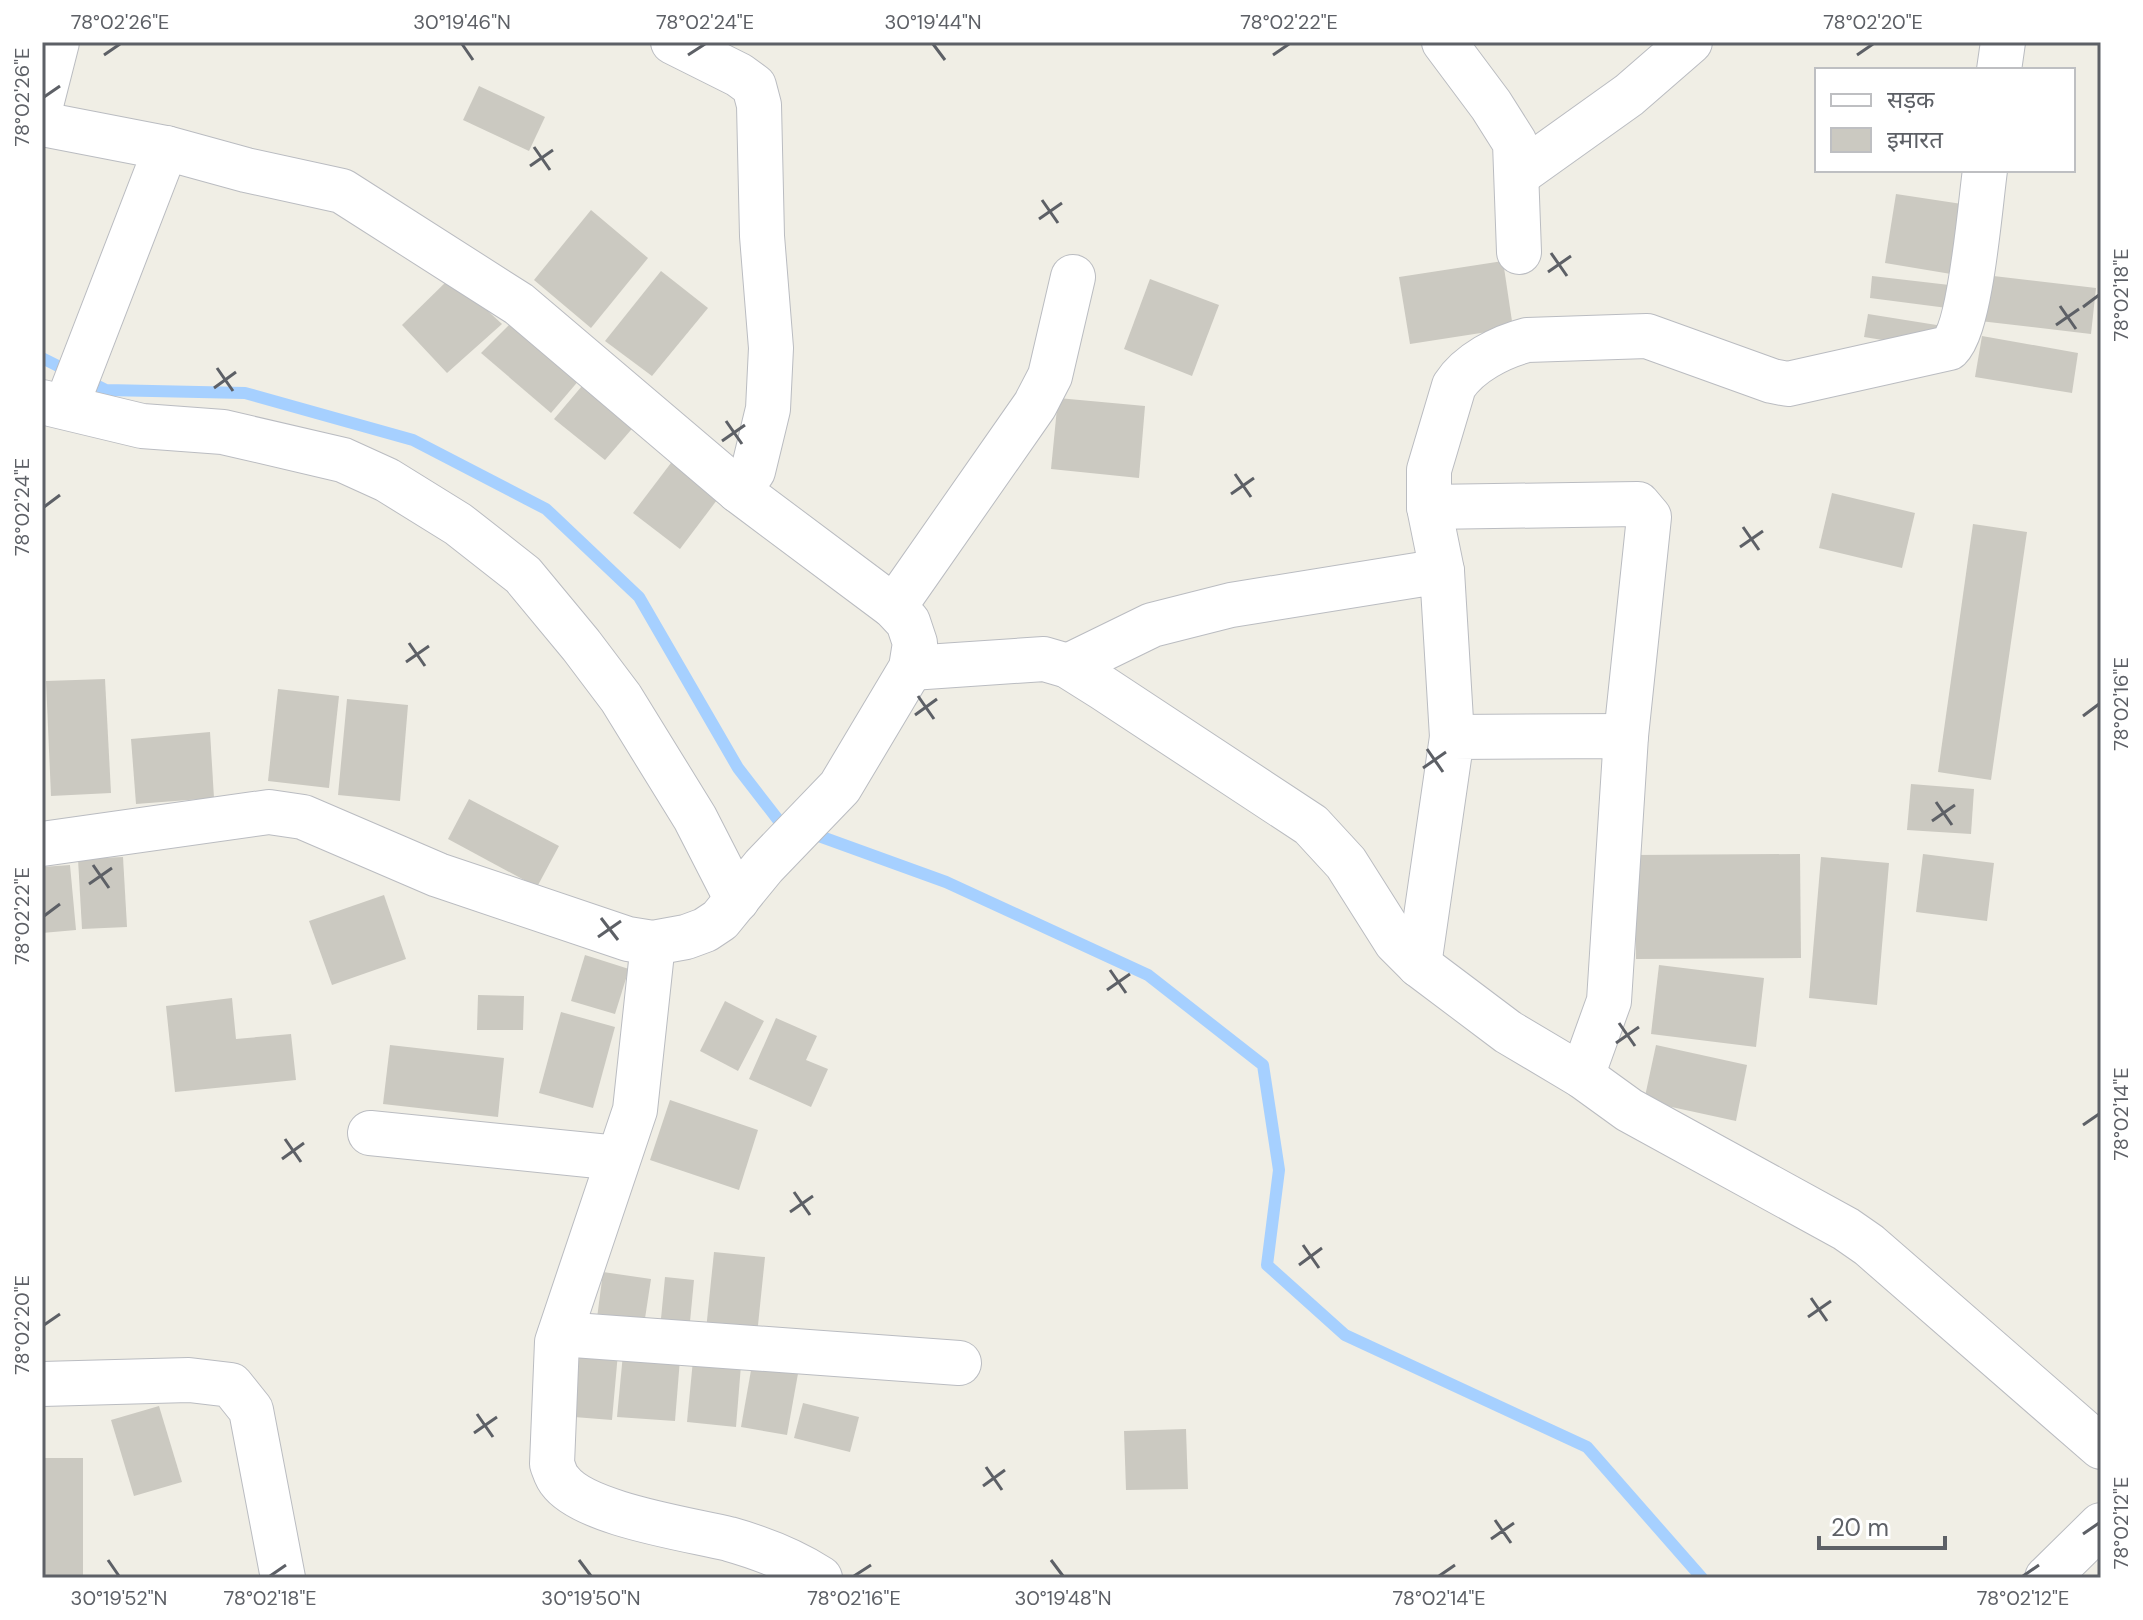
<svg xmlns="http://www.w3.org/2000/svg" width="2143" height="1620" font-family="'DM Sans','Noto Sans Devanagari',sans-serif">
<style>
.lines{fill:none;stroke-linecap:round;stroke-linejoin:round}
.stream{stroke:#a6d0ff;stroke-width:12}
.building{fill:#cbc9c1}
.minor-casing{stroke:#babcc1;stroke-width:46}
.minor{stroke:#fff;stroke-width:44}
.ticks{fill:none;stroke:#5d6066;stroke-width:3}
.neatline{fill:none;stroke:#5d6066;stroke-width:3}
.ticks-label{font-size:20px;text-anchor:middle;fill:#5d6066}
</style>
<rect width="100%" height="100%" fill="#f0eee5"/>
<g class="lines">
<!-- stream -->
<g class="stream">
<path d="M42,358L106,390L245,393L413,440L546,509L639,597L738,768L779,821L791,826"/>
<path d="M808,832L946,882L1148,975L1263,1065L1279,1170L1267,1265L1345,1335L1587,1447L1702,1578"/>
</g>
</g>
<!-- building -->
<g class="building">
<path d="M479,86L545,117L529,151L463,120Z"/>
<path d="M1896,194L1975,206L1963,276L1885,263Z"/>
<path d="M591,210L648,258L591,328L534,280Z"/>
<path d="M1503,261L1513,328L1410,344L1399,277Z"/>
<path d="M661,271L708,308L652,376L605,341Z"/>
<path d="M1985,275L2096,288L2091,334L1980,321Z"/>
<path d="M1872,276L1958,286L1955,309L1870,298Z"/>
<path d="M451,277L502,324L447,373L402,325Z"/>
<path d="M1150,279L1219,305L1192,376L1124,349Z"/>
<path d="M521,313L586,372L551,413L481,353Z"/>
<path d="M1868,314L1949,327L1945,350L1864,337Z"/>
<path d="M1982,336L2078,353L2072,393L1975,377Z"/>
<path d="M593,373L643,416L605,460L554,419Z"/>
<path d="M1058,398L1145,406L1139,478L1051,469Z"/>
<path d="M674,459L720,496L680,549L633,513Z"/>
<path d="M1832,493L1915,513L1902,568L1819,548Z"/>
<path d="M1973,524L2027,532L1991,780L1938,772Z"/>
<path d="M105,679L111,793L51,796L46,681Z"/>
<path d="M278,689L339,696L329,788L268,781Z"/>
<path d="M347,699L408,705L400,801L338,795Z"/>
<path d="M210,732L214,798L136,804L131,739Z"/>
<path d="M1911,784L1974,789L1971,834L1907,830Z"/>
<path d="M469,799L559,846L537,887L448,839Z"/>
<path d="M1800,854L1801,958L1636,959L1635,855Z"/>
<path d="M1923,854L1994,863L1987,921L1916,912Z"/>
<path d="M123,857L127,927L82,929L78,859Z"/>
<path d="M1821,857L1889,863L1877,1005L1809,998Z"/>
<path d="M70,865L76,930L42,933V867Z"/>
<path d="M384,895L406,959L332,985L309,921Z"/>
<path d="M585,955L629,969L615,1014L571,1001Z"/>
<path d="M1659,965L1764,978L1756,1047L1651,1034Z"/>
<path d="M478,995L524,996L523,1030H477Z"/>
<path d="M232,998L236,1039L291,1034L296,1080L175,1092L166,1006Z"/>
<path d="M725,1001L764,1021L738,1071L700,1051Z"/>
<path d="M561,1012L615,1027L593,1108L539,1093Z"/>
<path d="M776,1018L817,1036L806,1060L828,1069L811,1107L749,1079Z"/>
<path d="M390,1045L504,1058L498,1117L383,1104Z"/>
<path d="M1656,1045L1747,1065L1736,1121L1644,1101Z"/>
<path d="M670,1100L758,1130L739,1190L650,1160Z"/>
<path d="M714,1252L765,1257L757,1335L706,1330Z"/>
<path d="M603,1272L651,1279L644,1325L597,1318Z"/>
<path d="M665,1277L694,1280L689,1332L660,1329Z"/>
<path d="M580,1350L618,1353L612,1420L574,1417Z"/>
<path d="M623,1354L680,1359L675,1421L617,1417Z"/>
<path d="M753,1359L799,1368L787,1435L741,1427Z"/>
<path d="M693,1360L741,1365L736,1427L687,1422Z"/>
<path d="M803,1403L859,1417L850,1452L794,1438Z"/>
<path d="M159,1406L182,1482L134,1496L111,1420Z"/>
<path d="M1186,1429L1188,1489L1126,1490L1124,1431Z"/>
<rect x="42" y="1458" width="41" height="120"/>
</g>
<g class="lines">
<!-- minor casing -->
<g class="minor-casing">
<g id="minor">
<path d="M1444,42L1491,105L1515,143L1519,252"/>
<path d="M1999,70L2003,42"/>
<path d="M42,101L57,42"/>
<path d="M42,124L166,148L246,170L342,191L519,304L739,491"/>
<path d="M1517,175L1629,95L1690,42"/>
<path d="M42,402L142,426L223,432L343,460L387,480L458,524L523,575L581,645L621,698L695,818L737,900"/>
<path d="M66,407L166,148"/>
<path d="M1429,507L1638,504L1649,517L1626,736"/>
<path d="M1442,571L1429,507V470L1454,386C1469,363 1500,347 1527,340L1647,336L1772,381L1788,384L1949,348C1971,327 1980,206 1985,170"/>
<path d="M894,607L1035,405L1050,376L1073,277"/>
<path d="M1068,666L1152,625L1231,605L1442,571L1452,737"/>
<path d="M911,668L1044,659L1068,666L1103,688L1311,825L1346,863L1396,942L1419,965L1508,1032L1582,1076L1629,1110L1846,1229L1869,1245L2101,1447"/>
<path d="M42,844L269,812L303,817L438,875L628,939L653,943L686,937L705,930L720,920L764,866L840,787L911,668L915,643L908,622L894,607L739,491L753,471L768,409L771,348L762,236L759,105L754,86L739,75L673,42"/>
<path d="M653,943L635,1110L557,1342L552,1464C554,1469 556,1477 560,1481C584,1514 688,1529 729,1539C761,1548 792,1560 820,1578"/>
<path d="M1419,965L1452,737L1626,736L1609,1001L1582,1076"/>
<path d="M370,1133L618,1158"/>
<path d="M560,1334L959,1363"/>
<path d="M42,1384L189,1380L231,1385L251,1410L283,1578"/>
<path d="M2047,1578L2101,1525"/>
</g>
</g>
<!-- minor -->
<use href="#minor" class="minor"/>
</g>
<!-- ticks -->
<path class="ticks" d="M462,44L473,60M933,44L945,60M104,55L120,44M688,55L705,44M1273,55L1289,44M1857,55L1873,44M44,97L60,86M534,147L550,170M530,166L553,150M1042,200L1058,223M1039,219L1062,203M1551,253L1567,276M1548,272L1571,256M2060,306L2076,329M2083,307L2099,295M2056,325L2079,309M217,368L233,391M214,388L236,372M726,421L742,444M722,441L745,425M1235,474L1251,497M1231,494L1254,478M44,507L60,495M1743,527L1759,550M1740,547L1763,531M409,643L425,666M406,662L429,646M918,696L934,719M915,715L937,699M2083,716L2099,704M1427,749L1443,772M1423,768L1446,752M1936,802L1952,825M1932,821L1955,805M93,865L109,888M89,884L112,868M44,916L60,904M601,918L618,940M598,937L621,921M1110,970L1126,993M1107,990L1130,974M1619,1023L1635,1046M1616,1043L1639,1027M2083,1125L2099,1114M285,1139L301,1162M282,1159L304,1143M794,1192L810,1215M790,1212L813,1196M1303,1245L1319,1268M1299,1265L1322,1248M1811,1298L1827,1321M1808,1317L1831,1301M44,1325L60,1314M477,1414L493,1437M474,1433L497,1417M986,1467L1002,1490M983,1486L1005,1470M1495,1520L1511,1543M2083,1534L2099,1523M1491,1539L1514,1523M108,1560L119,1576M579,1560L591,1576M1051,1560L1063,1576M270,1576L286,1565M854,1576L871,1565M1439,1576L1455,1565M2023,1576L2039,1565"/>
<!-- border -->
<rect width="2143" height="1620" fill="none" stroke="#ffffff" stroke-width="88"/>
<!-- legend -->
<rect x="1815" y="68" width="260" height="104" fill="#ffffff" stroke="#bebfc2" stroke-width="2"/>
<rect x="1831" y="94" width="40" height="12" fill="#ffffff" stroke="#bebfc2" stroke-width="2"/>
<text x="1887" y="108" font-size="24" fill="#5d6066">सड़क</text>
<rect x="1831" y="128" width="40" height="24" fill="#cbc9c1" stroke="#bebfc2" stroke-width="2"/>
<text x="1887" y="148" font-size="24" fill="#5d6066">इमारत</text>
<!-- scale -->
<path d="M1819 1536v12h126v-12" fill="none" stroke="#5d6066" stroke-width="4"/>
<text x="1831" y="1536" font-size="24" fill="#5d6066" stroke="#ffffff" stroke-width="6" paint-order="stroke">20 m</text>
<rect x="44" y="44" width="2055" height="1532" class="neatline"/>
<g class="ticks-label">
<text x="120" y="29">78°02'26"E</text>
<text x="462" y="29">30°19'46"N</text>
<text x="705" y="29">78°02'24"E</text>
<text x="933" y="29">30°19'44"N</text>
<text x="1289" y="29">78°02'22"E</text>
<text x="1873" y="29">78°02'20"E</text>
<text transform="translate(22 97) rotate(-90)" y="7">78°02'26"E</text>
<text transform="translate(2121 295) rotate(-90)" y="7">78°02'18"E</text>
<text transform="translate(22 507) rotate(-90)" y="7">78°02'24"E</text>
<text transform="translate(2121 704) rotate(-90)" y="7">78°02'16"E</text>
<text transform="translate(22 916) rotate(-90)" y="7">78°02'22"E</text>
<text transform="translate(2121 1114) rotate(-90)" y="7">78°02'14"E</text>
<text transform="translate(22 1325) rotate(-90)" y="7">78°02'20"E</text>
<text transform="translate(2121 1523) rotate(-90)" y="7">78°02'12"E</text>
<text x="119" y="1605">30°19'52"N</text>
<text x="270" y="1605">78°02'18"E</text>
<text x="591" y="1605">30°19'50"N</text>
<text x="854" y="1605">78°02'16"E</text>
<text x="1063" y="1605">30°19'48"N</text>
<text x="1439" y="1605">78°02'14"E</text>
<text x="2023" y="1605">78°02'12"E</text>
</g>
</svg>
